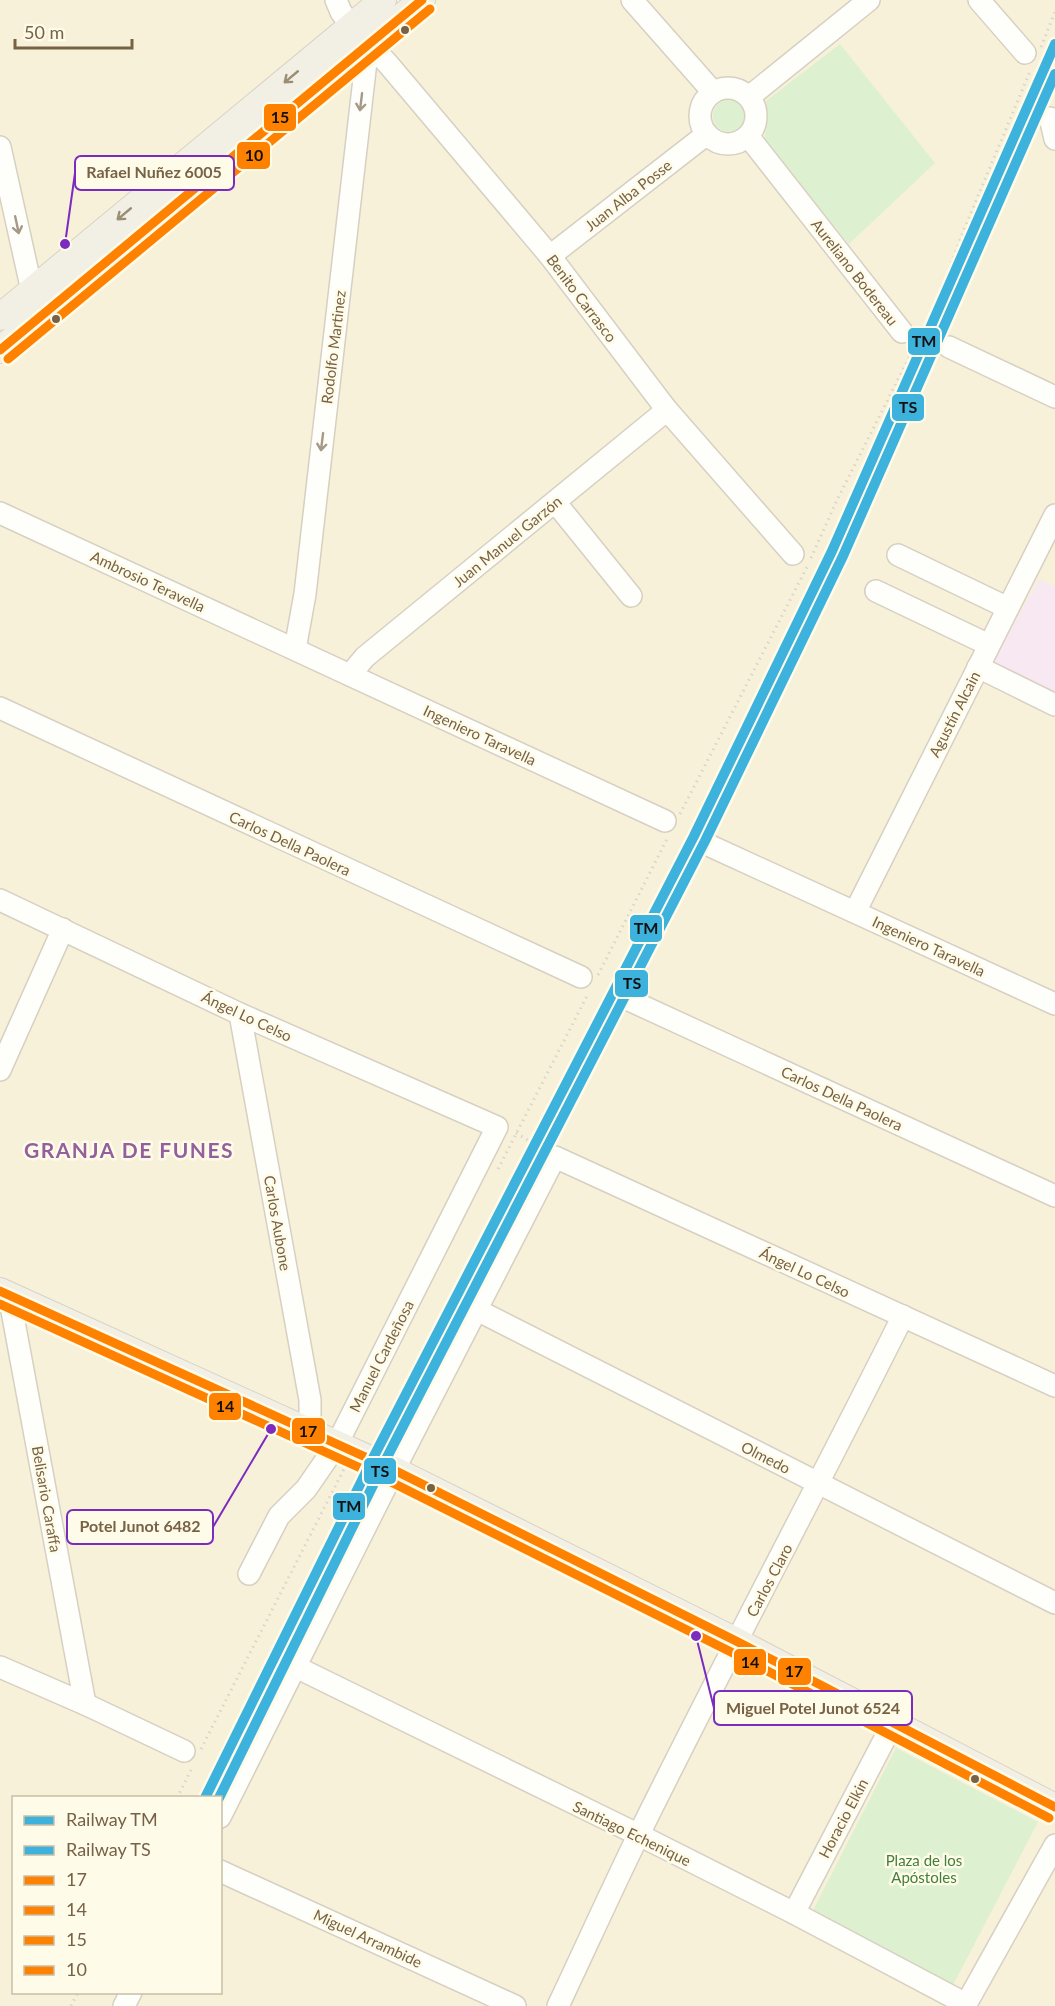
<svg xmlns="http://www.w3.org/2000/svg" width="1055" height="2006" font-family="Lato,sans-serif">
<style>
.residential{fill:#f7f1d9;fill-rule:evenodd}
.education{fill:#f7e8f1}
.green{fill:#ddf1d0}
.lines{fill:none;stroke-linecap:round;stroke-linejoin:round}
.minor-casing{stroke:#d7d0c2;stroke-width:24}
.major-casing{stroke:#d9d2c6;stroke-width:28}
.path{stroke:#dad5cb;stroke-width:3;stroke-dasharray:1.5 4.5;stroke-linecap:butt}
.minor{stroke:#fefefb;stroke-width:21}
.major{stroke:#f2f0e4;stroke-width:26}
.bus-1-casing{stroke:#fffbe9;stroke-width:14}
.bus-2-casing{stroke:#fffbe9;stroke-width:14}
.bus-3-casing{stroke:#fffbe9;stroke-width:14}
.bus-4-casing{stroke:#fffbe9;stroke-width:14}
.bus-1{stroke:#ff8100;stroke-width:9}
.bus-2{stroke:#ff8100;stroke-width:9}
.bus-3{stroke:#ff8100;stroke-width:9}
.bus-4{stroke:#ff8100;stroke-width:9}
.rail-1-casing{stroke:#fffbe9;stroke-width:15}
.rail-2-casing{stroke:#fffbe9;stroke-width:15}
.rail-1{stroke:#3db2dc;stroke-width:10}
.rail-2{stroke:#3db2dc;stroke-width:10}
.oneway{stroke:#9c8d75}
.oneway2{stroke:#a69985}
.bus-dot{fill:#776245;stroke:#fffbe9;stroke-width:2}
.labels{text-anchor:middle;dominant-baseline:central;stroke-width:5;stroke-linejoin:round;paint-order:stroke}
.street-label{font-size:15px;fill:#776245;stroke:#fffbe9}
.park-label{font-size:15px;fill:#427f3c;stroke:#fffbe9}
.district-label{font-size:21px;font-weight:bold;letter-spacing:1.5px;fill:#94609c;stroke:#fffbe9}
.leader{fill:none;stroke:#7b2cbf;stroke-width:2}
.callout-dot{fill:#7b2cbf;stroke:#fffbe9;stroke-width:2}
.callout{fill:#fffbe9;stroke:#7b2cbf;stroke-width:2}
.callout-label{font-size:16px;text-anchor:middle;font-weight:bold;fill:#776245}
.line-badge{stroke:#fffbe9;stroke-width:2}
.pale-badge-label{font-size:16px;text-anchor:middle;font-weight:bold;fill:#111}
</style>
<rect width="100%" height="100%" fill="#f8f5e7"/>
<!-- residential -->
<path class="residential" d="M0,0H1055V2006H0ZM14,1798H220V1992H14Z"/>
<!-- education -->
<path class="education" d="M1039,579L1055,587V694L992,664Z"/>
<!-- green -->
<g class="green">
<path d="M840,44L935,163L849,244L764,140L768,117L766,101Z"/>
<circle cx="729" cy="116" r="16"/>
<path d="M896,1748L1038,1822L951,1989L810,1916Z"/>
</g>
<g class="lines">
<!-- minor casing -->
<g class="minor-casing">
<g id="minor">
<path d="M336,0L341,12L352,26L388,64L550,256L667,410L793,554"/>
<path d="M632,0L713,92"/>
<path d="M979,0L1025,53"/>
<circle cx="728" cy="116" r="28"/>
<path d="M749,97L869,0"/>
<path d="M1050,118L1055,139"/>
<path d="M748,136L902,332"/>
<path d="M0,147L32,291"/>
<path d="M550,256L707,134"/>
<path d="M949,347L1055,397"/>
<path d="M555,502L631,596"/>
<path d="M0,513L665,821"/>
<path d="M898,555L1008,608"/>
<path d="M876,591L989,645"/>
<path d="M295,649L305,594L368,44"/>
<path d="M978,667L1055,705"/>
<path d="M350,675L365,657L667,410"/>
<path d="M0,708L581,977"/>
<path d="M706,844L1055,1004"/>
<path d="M0,900L240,1014L497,1127L337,1444L306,1489L279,1516L249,1574"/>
<path d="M855,912L1055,515"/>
<path d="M629,1000L1055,1196"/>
<path d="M240,1014L310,1400V1431"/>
<path d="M0,1070L63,929"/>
<path d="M9,1295L85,1704"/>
<path d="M477,1310L1055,1603"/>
<path d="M0,1667L85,1704L184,1751"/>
<path d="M296,1667L639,1835L794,1913L966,2004"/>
<path d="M220,1817L394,1470L555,1157L1055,1386"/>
<path d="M220,1871L515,2006"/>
<path d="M794,1913L893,1723"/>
<path d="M124,2006L131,1992"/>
<path d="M558,2006C585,1949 611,1891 639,1834C725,1660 816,1490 903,1316"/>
<path d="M965,2006L1055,1845"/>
</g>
</g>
<!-- major casing -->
<g class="major-casing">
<g id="major">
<path d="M0,317L383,0"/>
<path d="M0,350L422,0"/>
<path d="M0,1291L394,1470L736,1641L1055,1807"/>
</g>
</g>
<!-- path -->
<g class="path">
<path d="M1041,47L1055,12"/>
<path d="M921,335L946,278L963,232L1031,69"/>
<path d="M921,335L924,339L933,342"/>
<path d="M811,558L837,500L915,346"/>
<path d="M680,814L807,567"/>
<path d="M598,975L667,839"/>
<path d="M516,1133L541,1148"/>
<path d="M498,1169L588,994"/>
<path d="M201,1749L344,1469"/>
<path d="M177,1798L193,1766"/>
<path d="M71,2006L78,1992"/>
</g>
<!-- minor -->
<use href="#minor" class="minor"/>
<!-- major -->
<use href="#major" class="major"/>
<!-- bus-1 casing -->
<g class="bus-1-casing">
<path id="bus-1" d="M0,1291L394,1470L736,1641L1055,1807"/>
</g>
<!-- bus-2 casing -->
<g class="bus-2-casing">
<path id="bus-2" d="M0,1304L389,1481L731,1652L1049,1818"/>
</g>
<!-- bus-3 casing -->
<g class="bus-3-casing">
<path id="bus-3" d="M0,350L422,0"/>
</g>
<!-- bus-4 casing -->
<g class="bus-4-casing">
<path id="bus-4" d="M8,359L430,9"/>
</g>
<!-- bus-1 -->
<use href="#bus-1" class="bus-1"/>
<!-- bus-2 -->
<use href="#bus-2" class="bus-2"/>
<!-- bus-3 -->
<use href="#bus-3" class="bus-3"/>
<!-- bus-4 -->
<use href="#bus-4" class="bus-4"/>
<!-- rail-1 casing -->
<g class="rail-1-casing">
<path id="rail-1" d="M205,1798L372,1460L694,836L832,551L1055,44"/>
</g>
<!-- rail-2 casing -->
<g class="rail-2-casing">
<path id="rail-2" d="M219,1798L383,1465L705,841L843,556L1055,74"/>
</g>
<!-- rail-1 -->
<use href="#rail-1" class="rail-1"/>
<!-- rail-2 -->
<use href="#rail-2" class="rail-2"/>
</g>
<!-- one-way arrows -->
<defs><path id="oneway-shaft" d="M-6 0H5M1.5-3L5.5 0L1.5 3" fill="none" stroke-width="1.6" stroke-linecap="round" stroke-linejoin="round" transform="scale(1.5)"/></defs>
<g class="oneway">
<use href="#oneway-shaft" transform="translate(291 77) rotate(140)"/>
<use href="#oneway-shaft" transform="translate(124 214) rotate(140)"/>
</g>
<g class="oneway2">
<use href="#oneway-shaft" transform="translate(361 102) rotate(97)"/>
<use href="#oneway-shaft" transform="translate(17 225) rotate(78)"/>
<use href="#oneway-shaft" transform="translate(322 442) rotate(97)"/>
</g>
<!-- markers -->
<g class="bus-dot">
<circle cx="405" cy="30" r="5"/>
<circle cx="56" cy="319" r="5"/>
<circle cx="431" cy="1488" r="5"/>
<circle cx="975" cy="1779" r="5"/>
</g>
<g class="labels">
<!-- street labels -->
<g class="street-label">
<text transform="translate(628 195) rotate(-38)">Juan Alba Posse</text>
<text transform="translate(855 272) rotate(52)">Aureliano Bodereau</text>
<text transform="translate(582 298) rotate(53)">Benito Carrasco</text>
<text transform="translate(333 347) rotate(-83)">Rodolfo Martinez</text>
<text transform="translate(507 541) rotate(-39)">Juan Manuel Garzón</text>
<text transform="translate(148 581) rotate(25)">Ambrosio Teravella</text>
<text transform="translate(954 714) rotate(-63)">Agustín Alcain</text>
<text transform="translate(480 735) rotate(25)">Ingeniero Taravella</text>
<text transform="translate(290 843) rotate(25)">Carlos Della Paolera</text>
<text transform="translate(929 946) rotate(25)">Ingeniero Taravella</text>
<text transform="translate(247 1016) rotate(25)">Ángel Lo Celso</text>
<text transform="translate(842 1098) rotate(25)">Carlos Della Paolera</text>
<text transform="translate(278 1223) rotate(80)">Carlos Aubone</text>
<text transform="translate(805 1272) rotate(25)">Ángel Lo Celso</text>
<text transform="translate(381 1356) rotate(-63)">Manuel Cardeñosa</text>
<text transform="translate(766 1457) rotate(27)">Olmedo</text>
<text transform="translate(47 1499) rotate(80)">Belisario Caraffa</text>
<text transform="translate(769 1580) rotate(-62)">Carlos Claro</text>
<text transform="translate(843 1818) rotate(-62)">Horacio Elkin</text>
<text transform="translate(632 1833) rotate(26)">Santiago Echenique</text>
<text transform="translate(368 1938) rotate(25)">Miguel Arrambide</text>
</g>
<!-- park labels -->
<g class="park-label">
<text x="924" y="1860">Plaza de los<tspan x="924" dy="17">Apóstoles</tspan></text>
</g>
<!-- district labels -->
<g class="district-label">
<text x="129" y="1149">GRANJA DE FUNES</text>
</g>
</g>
<!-- callouts -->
<path class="leader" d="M65 244L75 173M271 1429L213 1527M696 1636L714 1708"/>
<g class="callout-dot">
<circle cx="65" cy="244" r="6"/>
<circle cx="271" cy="1429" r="6"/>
<circle cx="696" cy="1636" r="6"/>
</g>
<g class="callout">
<rect x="75" y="156" width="159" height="34" rx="6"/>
<rect x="67" y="1510" width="146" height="34" rx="6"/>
<rect x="714" y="1691" width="198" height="34" rx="6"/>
</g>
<g class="callout-label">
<text x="154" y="178">Rafael Nuñez 6005</text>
<text x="140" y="1532">Potel Junot 6482</text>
<text x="813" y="1714">Miguel Potel Junot 6524</text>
</g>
<g class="line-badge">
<rect x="263" y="103" width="34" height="29" rx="6" fill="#ff8100"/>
<rect x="236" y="141" width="35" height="29" rx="6" fill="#ff8100"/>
<rect x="907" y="327" width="34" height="29" rx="6" fill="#3db2dc"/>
<rect x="891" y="393" width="34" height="29" rx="6" fill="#3db2dc"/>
<rect x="629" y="914" width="34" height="29" rx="6" fill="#3db2dc"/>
<rect x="614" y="969" width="35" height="29" rx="6" fill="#3db2dc"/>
<rect x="208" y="1392" width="34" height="29" rx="6" fill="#ff8100"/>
<rect x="291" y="1417" width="35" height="28" rx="6" fill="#ff8100"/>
<rect x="363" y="1457" width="34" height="28" rx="6" fill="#3db2dc"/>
<rect x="332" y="1492" width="34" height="29" rx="6" fill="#3db2dc"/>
<rect x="733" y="1648" width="34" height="28" rx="6" fill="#ff8100"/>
<rect x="777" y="1657" width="35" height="29" rx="6" fill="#ff8100"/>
</g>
<g class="pale-badge-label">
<text x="280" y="123">15</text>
<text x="254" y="161">10</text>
<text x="924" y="347">TM</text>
<text x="908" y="413">TS</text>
<text x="646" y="934">TM</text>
<text x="632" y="989">TS</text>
<text x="225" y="1412">14</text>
<text x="308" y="1437">17</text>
<text x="380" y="1477">TS</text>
<text x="349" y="1512">TM</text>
<text x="750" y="1668">14</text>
<text x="794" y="1677">17</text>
</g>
<!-- legend -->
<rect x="12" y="1796" width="210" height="198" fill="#fffbe9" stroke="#c9bea7" stroke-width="1.5"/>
<rect x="24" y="1816" width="30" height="9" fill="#3db2dc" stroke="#c9bea7" stroke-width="1.5"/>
<text x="66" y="1826" font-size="18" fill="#776245">Railway TM</text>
<rect x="24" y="1846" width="30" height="9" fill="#3db2dc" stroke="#c9bea7" stroke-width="1.5"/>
<text x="66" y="1856" font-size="18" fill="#776245">Railway TS</text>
<rect x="24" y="1876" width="30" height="9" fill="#ff8100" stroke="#c9bea7" stroke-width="1.5"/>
<text x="66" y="1886" font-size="18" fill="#776245">17</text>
<rect x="24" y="1906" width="30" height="9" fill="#ff8100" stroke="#c9bea7" stroke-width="1.5"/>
<text x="66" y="1916" font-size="18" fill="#776245">14</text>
<rect x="24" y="1936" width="30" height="9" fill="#ff8100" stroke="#c9bea7" stroke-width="1.5"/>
<text x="66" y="1946" font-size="18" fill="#776245">15</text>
<rect x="24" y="1966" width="30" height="9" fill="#ff8100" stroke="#c9bea7" stroke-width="1.5"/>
<text x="66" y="1976" font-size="18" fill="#776245">10</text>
<!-- scale -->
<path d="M15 39v9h117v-9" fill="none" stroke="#776245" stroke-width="3"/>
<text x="24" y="39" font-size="18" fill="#776245" stroke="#fffbe9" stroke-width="4.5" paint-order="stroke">50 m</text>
</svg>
